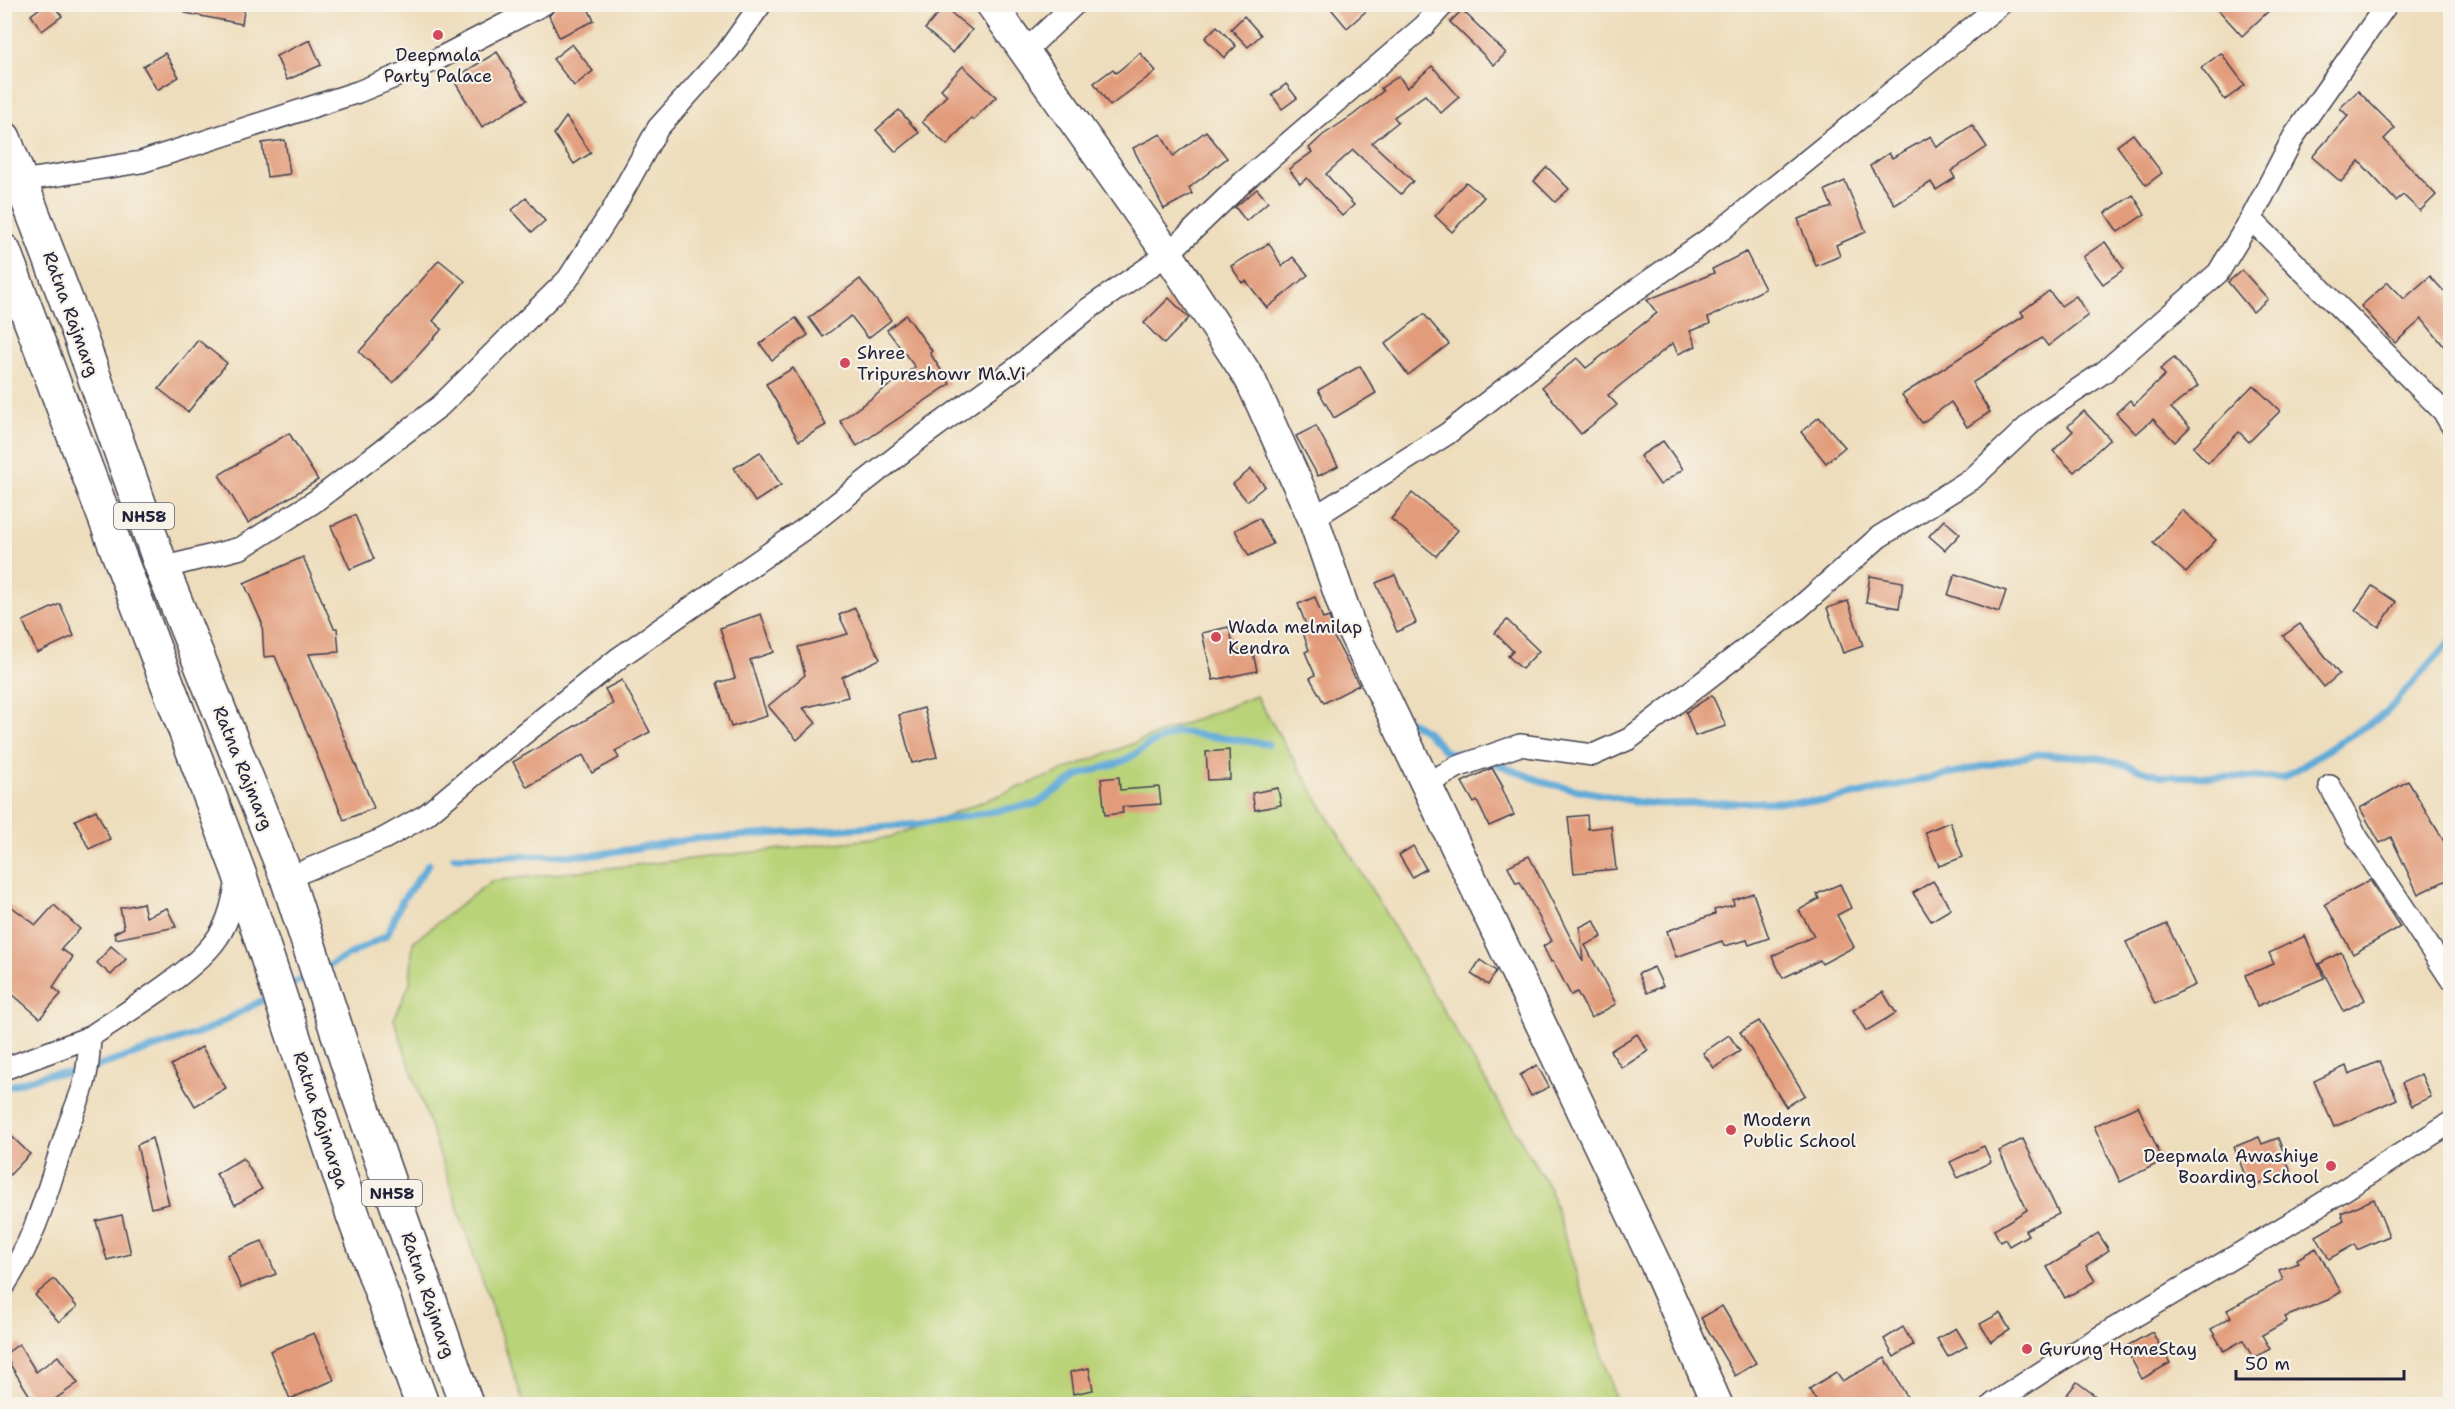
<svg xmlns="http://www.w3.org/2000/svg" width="2455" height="1409" font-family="'Shantell Sans',sans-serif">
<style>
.green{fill:#b9d378;stroke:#6e7a5a;stroke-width:1.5}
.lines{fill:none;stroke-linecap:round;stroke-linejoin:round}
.stream{stroke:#61aad8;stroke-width:7}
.building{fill:#e29c7b}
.minor-casing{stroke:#413e4e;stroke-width:24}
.secondary-casing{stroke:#413e4e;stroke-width:33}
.primary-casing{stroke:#413e4e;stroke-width:36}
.minor{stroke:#fff;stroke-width:21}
.secondary{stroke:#fff;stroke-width:30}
.primary{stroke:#fff;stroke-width:33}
.poi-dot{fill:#d1495b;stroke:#f7f3e8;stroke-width:2}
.labels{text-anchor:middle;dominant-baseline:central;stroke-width:4.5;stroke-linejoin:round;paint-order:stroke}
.shield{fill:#f7f3e8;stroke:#62616f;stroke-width:1.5}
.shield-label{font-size:16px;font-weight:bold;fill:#22223b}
.poi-label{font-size:18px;fill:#22223b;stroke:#f7f3e8;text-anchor:start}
.street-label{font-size:18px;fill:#22223b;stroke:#f7f3e8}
</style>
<rect width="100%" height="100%" fill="#f7f3e8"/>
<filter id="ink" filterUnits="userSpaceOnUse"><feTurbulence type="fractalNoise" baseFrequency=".0167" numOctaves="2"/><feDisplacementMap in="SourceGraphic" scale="12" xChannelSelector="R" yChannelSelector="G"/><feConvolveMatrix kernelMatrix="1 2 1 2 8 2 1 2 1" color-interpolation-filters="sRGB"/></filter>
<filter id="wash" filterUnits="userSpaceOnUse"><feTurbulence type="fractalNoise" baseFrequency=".008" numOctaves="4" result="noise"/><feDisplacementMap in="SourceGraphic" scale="24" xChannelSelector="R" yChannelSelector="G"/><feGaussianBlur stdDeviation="1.35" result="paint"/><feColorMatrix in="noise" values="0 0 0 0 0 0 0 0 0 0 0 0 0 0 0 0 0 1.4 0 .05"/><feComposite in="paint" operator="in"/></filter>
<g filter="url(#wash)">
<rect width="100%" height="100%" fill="#eeddbc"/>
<!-- green -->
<path class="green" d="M1256,696L1550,1189L1617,1404H524L394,1019L410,983L413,942L491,881L891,837Z"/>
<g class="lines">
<!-- stream -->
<g class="stream">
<path d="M1408,720L1427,732L1446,752L1470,756"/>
<path d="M1489,761L1549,784L1638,802L1658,804L1826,801L2038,754L2101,758L2162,776L2283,778L2386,713L2450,641"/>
<path d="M454,857L594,855L693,839L920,824L1036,804L1079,775L1124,761L1150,744L1177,732L1268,744"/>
<path d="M324,968L387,935L402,901L429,864"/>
<path d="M287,987L309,976"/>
<path d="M4,1088L48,1074L78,1073L207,1030L272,995"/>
</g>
</g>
<g id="blocks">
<!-- building -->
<g class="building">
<path d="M45,4H52L62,16L42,31L31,15Z"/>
<path d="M186,4H245L242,24L185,13Z"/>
<path d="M562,4H586L594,21L559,37L549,16L556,7Z"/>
<path d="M1327,4H1374L1347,28Z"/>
<path d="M2213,4H2276L2242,36Z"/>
<path d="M944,7L972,30L953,53L925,29Z"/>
<path d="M1462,10L1506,53L1494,65L1450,22Z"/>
<path d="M1244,16L1261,35L1248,47L1231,29Z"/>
<path d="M1217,26L1236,46L1224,58L1205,38Z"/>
<path d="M310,40L321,65L287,80L276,56Z"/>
<path d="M572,44L593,71L574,86L553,59Z"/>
<path d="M497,52L527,100L482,127L453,79Z"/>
<path d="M165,53L179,77L157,90L143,66Z"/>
<path d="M1140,53L1156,71L1110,106L1094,83L1113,69L1116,73Z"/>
<path d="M2221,53L2245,85L2225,100L2201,68Z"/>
<path d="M963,66L996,97L973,120L971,118L947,145L922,122L947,95L941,89Z"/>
<path d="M1432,66L1459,97L1441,113L1425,95L1394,117L1398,122L1372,143L1413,181L1401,194L1353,150L1326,174L1354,205L1342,216L1307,178L1300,184L1289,169L1312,152L1309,148L1323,135L1353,115L1383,91L1381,88L1399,76L1407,88Z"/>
<path d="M1286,84L1297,98L1282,109L1272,95Z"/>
<path d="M2358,91L2395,128L2384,139L2436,195L2420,211L2403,195L2396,201L2359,161L2341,182L2312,157L2348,116L2340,108Z"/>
<path d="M899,110L919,133L896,152L876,130Z"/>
<path d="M566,117L591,153L574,164L554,134Z"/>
<path d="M1972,125L1987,147L1951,171L1955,178L1936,190L1931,182L1895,205L1870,166L1889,153L1892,158L1931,136L1937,147Z"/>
<path d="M1206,131L1227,158L1189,188L1192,194L1164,209L1133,148L1161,134L1173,156Z"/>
<path d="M2133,134L2162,173L2146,185L2117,146Z"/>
<path d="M285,140L290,174L267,177L262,143Z"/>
<path d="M1547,167L1569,189L1555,202L1534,181Z"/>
<path d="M1845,181L1866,232L1836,245L1840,256L1816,266L1798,219L1832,207L1825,190Z"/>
<path d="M1466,182L1484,197L1452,232L1435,216Z"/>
<path d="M1257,189L1268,202L1246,221L1235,207Z"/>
<path d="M2133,195L2145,214L2118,232L2105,213Z"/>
<path d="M526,198L545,221L532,232L512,210Z"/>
<path d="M2105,242L2124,269L2103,284L2083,257Z"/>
<path d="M1269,243L1282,266L1293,257L1308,275L1267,308L1246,281L1242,283L1231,266Z"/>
<path d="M1746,252L1765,289L1708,318L1710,324L1690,331L1696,346L1678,354L1673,343L1608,395L1617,405L1581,434L1542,387L1577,358L1586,368L1657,313L1647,300L1714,273L1712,269Z"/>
<path d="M439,260L465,281L433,321L442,329L393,383L359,352Z"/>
<path d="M2242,270L2268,299L2253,312L2228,282Z"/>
<path d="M2430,276L2451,299V355L2422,319L2395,343L2361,306L2388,282L2404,299Z"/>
<path d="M860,279L891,320L868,338L851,316L823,337L809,318Z"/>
<path d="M2049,291L2061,306L2076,296L2088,315L2048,346L2042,338L1972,383L1990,412L1967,427L1951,402L1922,423L1902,395L2024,316L2021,312Z"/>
<path d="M1169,298L1189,318L1164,344L1144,323Z"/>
<path d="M1424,314L1449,344L1408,375L1385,344Z"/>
<path d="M906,315L932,351L930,353L950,384L857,446L840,421L915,367L887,330Z"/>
<path d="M796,318L808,335L772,360L760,344Z"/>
<path d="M198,340L227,363L188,412L159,389Z"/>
<path d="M2174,358L2198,386L2171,408L2190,427L2175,442L2153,419L2136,434L2116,413L2130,400L2134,405L2165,375L2160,369Z"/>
<path d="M1360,366L1376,393L1334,418L1318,390Z"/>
<path d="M793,368L826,425L799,441L766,384Z"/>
<path d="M2253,385L2280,411L2249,442L2239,432L2208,463L2193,447Z"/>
<path d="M2084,411L2110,439L2074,472L2053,451L2073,431L2068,426Z"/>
<path d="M1819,417L1845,447L1826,463L1801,432Z"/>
<path d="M1316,426L1338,466L1318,476L1296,436Z"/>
<path d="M289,433L318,480L248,523L219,475Z"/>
<path d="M1663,441L1683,469L1660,485L1640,456Z"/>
<path d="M760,452L781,485L755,502L734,468Z"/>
<path d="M1251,469L1265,486L1247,501L1233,484Z"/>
<path d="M1412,493L1458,530L1436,556L1391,519Z"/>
<path d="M2182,510L2216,540L2186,573L2153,543Z"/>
<path d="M355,515L374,559L350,569L331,526Z"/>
<path d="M1259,518L1273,544L1249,556L1235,530Z"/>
<path d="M1944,520L1960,534L1945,550L1929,536Z"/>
<path d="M303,557L334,628H337L339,652L309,654L374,808L344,820L275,656L264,657L262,623L244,583Z"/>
<path d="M1955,574L2006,591L1999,612L1948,595Z"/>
<path d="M1395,575L1416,623L1397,632L1376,583Z"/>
<path d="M1870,576L1903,582L1899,608L1866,602Z"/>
<path d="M2372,586L2396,602L2379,627L2355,610Z"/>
<path d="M1315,597L1323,619L1329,617L1336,636L1334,637L1359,685L1324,703L1310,678L1315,675L1305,652L1309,650L1301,627L1306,625L1298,604Z"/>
<path d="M1848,601L1863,646L1843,653L1827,608Z"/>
<path d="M60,604L74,636L37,653L23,621Z"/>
<path d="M855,608L880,659L842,677L848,697L803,708L816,723L797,740L768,706L805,675L798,647L848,634L839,615Z"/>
<path d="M761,614L774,652L750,660L767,716L731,727L717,683L735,678L720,628Z"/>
<path d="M1507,620L1539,651L1522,669L1508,656L1513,651L1495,633Z"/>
<path d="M2300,624L2339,674L2324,687L2283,636Z"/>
<path d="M1229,627L1235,652L1252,648L1257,671L1213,680L1202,633Z"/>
<path d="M622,680L650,732L615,751L619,758L592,773L583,755L527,787L513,762L613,704L605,689Z"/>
<path d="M1712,695L1726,726L1695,736L1686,712Z"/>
<path d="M924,708L937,757L912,763L899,715Z"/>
<path d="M1229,750L1230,779L1208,780L1206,752Z"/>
<path d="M1492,768L1503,787L1502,788L1514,815L1489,826L1477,801L1474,803L1462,782Z"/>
<path d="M1119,777L1120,790L1159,787L1161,804L1122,807L1123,813L1105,815L1101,779Z"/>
<path d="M2408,781L2451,853V878L2418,894L2391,837L2380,843L2360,808Z"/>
<path d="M1278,788L1281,805L1255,810L1252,793Z"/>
<path d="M96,810L110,839L89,849L75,820Z"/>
<path d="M1587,815L1588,829L1611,826L1616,869L1574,873L1568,817Z"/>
<path d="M1950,822L1963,857L1939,866L1925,832Z"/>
<path d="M1413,846L1426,869L1412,877L1399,855Z"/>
<path d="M1529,856L1583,962L1580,927L1594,920L1602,937L1585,945L1616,1004L1591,1018L1577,992L1571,995L1553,961L1551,962L1543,946L1552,941L1520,882L1516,883L1508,866Z"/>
<path d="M2370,880L2400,927L2353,954L2325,904Z"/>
<path d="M1933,881L1951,909L1931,921L1913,893Z"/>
<path d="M1840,884L1851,908L1837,915L1854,947L1822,964L1820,960L1783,978L1772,956L1814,936L1799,910L1819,899L1817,894Z"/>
<path d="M1753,893L1769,938L1749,945L1747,940L1724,946L1722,941L1676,957L1667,931L1715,914L1714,910L1734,905L1733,900Z"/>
<path d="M4,901L36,925L54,905L80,929L61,949L73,957L53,987L61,994L40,1018L4,987Z"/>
<path d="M143,903L146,917L167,908L176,927L116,939L114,933L124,928L120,908Z"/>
<path d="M2167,924L2195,985L2155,1004L2126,942Z"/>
<path d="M2305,936L2324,978L2257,1006L2245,975L2274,964L2269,953Z"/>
<path d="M111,946L126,959L111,975L97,963Z"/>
<path d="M2341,952L2365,1000L2344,1011L2319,964Z"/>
<path d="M1480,960L1496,971L1488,985L1471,974Z"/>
<path d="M1654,967L1663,986L1647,993L1638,974Z"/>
<path d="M1883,992L1896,1013L1866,1031L1853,1010Z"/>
<path d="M1759,1021L1805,1095L1786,1107L1740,1032Z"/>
<path d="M1637,1034L1648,1051L1622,1068L1610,1051Z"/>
<path d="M1729,1035L1740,1051L1714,1068L1703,1053Z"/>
<path d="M202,1047L226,1088L195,1106L171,1065Z"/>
<path d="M2380,1061L2397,1099L2334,1127L2314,1081L2346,1066L2349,1074Z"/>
<path d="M1537,1065L1549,1087L1531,1096L1520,1075Z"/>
<path d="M2421,1074L2431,1097L2412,1106L2402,1083Z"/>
<path d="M2138,1106L2163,1161L2120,1182L2094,1126Z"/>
<path d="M4,1129L30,1154L4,1181Z"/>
<path d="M2259,1137L2262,1144L2278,1138L2291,1172L2250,1188L2234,1147Z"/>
<path d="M152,1138L169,1204L151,1208L137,1145Z"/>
<path d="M2023,1139L2059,1214L2025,1230L2028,1235L2009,1246L2005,1239L2000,1242L1994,1230L2027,1210L1999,1151Z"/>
<path d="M1984,1146L1991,1162L1958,1178L1950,1162Z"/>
<path d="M243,1158L262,1189L235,1205L216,1174Z"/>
<path d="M2374,1199L2389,1236L2357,1250L2355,1244L2329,1259L2316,1236L2344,1220L2341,1213Z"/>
<path d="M122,1215L131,1254L107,1260L96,1221Z"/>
<path d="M2098,1233L2109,1250L2086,1266L2095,1281L2065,1298L2047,1267L2079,1248L2078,1247Z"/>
<path d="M262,1241L276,1274L241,1288L227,1255Z"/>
<path d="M2316,1248L2341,1292L2328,1300L2285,1317L2287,1321L2262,1335L2270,1349L2253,1358L2243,1340L2224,1351L2211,1329L2231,1317L2227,1310L2283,1280L2279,1270L2299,1263L2297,1259Z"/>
<path d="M54,1279L77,1307L59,1322L35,1295Z"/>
<path d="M1722,1306L1756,1363L1735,1376L1701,1318Z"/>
<path d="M2000,1313L2010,1330L1991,1342L1980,1324Z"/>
<path d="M1903,1327L1913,1345L1894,1357L1884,1339Z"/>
<path d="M1956,1328L1967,1346L1948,1357L1937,1339Z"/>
<path d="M2152,1332L2170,1363L2142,1379L2125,1347Z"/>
<path d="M314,1333L334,1380L290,1399L270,1351Z"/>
<path d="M19,1344L36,1372L58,1356L78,1383L48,1404H35L4,1355Z"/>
<path d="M1885,1358L1907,1397L1894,1404H1818L1809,1389L1836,1372L1842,1381Z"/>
<path d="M1089,1368L1093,1390L1073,1394L1070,1372Z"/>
<path d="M2077,1382L2106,1404H2059Z"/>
</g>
</g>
</g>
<g filter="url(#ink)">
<use href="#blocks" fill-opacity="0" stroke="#413e4e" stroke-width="1.5"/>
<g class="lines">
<!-- minor casing -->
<g class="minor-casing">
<g id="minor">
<path d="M1024,52L1075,4"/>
<path d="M4,187L21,181L141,162L358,92L436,60L544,4"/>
<path d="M2251,219L2443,411L2450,423"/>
<path d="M1313,518L1447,434L1579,330L1720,231L2001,4"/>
<path d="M162,568L241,548L314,502L440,406L568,279L612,211L658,128L729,49L761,4"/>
<path d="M1425,785L1457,767L1520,745L1593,755L1629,739L1799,608L1879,537L1973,478L2041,414L2104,372L2218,273L2251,219L2294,136L2387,4"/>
<path d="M2330,786L2357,837L2450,978"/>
<path d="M287,878L383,839L426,815L517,739L620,657L807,527L919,439L1015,369L1088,309L1168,254L1243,182L1424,26L1444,4"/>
<path d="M4,1069L90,1037"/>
<path d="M4,1286C35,1239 46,1195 63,1143C68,1124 77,1106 83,1087C88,1071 89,1054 90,1037C126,1012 195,972 218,937C230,920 234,896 238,875"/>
<path d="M1993,1404L2048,1368L2304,1215L2450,1123"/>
</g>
</g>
<!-- secondary casing -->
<g class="secondary-casing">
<path id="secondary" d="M991,4L1168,254L1250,379L1313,518L1349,623L1656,1265L1717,1404"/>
</g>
<!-- primary casing -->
<g class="primary-casing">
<g id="primary">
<path d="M4,138L78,331L162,568L287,878L347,1062L466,1404"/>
<path d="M4,251L239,873L353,1215L422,1404"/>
</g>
</g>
<!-- minor -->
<use href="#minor" class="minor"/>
<!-- secondary -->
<use href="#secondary" class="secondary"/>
<!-- primary -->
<use href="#primary" class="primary"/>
</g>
</g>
<!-- markers -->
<g class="poi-dot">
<circle cx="438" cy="35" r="6"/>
<circle cx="845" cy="363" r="6"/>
<circle cx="1216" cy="637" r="6"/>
<circle cx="1731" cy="1130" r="6"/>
<circle cx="2331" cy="1166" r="6"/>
<circle cx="2027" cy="1349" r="6"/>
</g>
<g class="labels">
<!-- shield labels -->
<g class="shield">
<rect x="114" y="503" width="60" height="26" rx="4.5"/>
<rect x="362" y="1180" width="60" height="26" rx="4.5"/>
</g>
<g class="shield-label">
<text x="144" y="516">NH58</text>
<text x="392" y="1193">NH58</text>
</g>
<!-- poi labels -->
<g class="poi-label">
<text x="438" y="55" text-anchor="middle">Deepmala<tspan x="438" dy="21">Party Palace</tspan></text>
<text x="857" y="353">Shree<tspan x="857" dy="21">Tripureshowr Ma.Vi</tspan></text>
<text x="1228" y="627">Wada melmilap<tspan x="1228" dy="21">Kendra</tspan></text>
<text x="1743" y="1120">Modern<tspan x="1743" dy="21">Public School</tspan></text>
<text x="2319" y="1156" text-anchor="end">Deepmala Awashiye<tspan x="2319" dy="21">Boarding School</tspan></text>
<text x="2039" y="1349">Gurung HomeStay</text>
</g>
<!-- street labels -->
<g class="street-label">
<text transform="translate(71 314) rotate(70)">Ratna Rajmarg</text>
<text transform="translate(243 768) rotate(68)">Ratna Rajmarg</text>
<text transform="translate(321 1120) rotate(72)">Ratna Rajmarga</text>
<text transform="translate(428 1295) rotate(71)">Ratna Rajmarg</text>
</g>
</g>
<!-- margin -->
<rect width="2455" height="1409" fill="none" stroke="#f7f3e8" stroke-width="24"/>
<!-- scale -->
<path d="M2236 1370v9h168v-9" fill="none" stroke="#22223b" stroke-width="3"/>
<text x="2245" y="1370" font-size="18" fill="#22223b" stroke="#f7f3e8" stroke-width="4.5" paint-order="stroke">50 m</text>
</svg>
